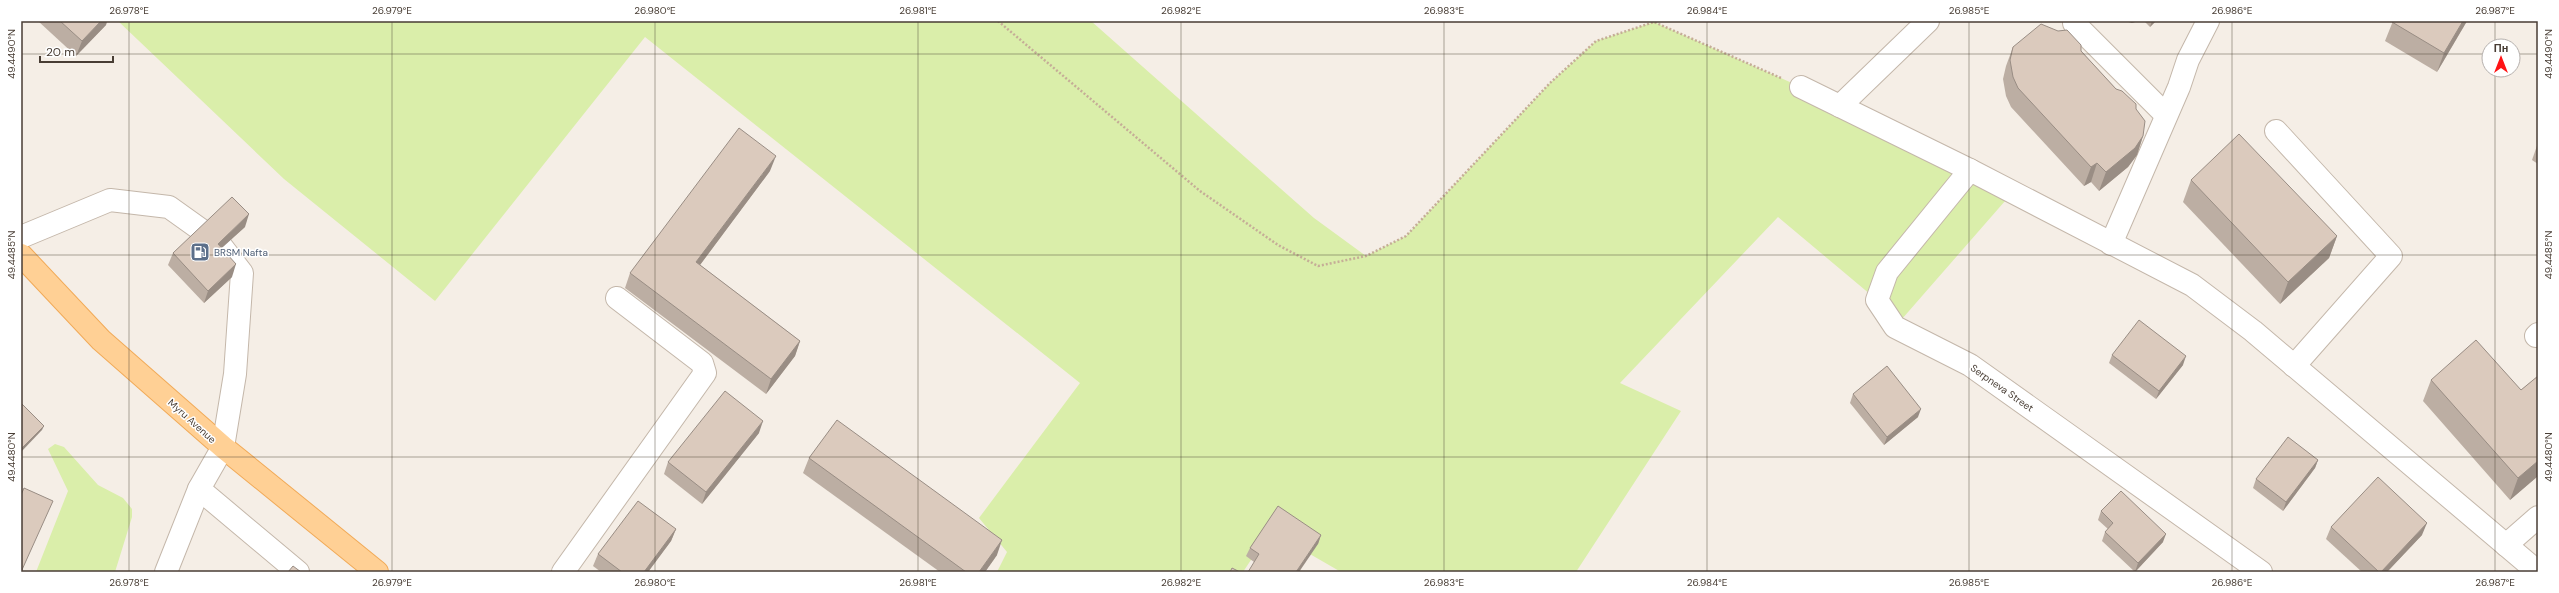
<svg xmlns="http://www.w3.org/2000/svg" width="2559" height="593" font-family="'DM Sans',sans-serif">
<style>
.green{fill:#daeeaa}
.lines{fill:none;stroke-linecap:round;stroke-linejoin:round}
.minor-casing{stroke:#c4b7aa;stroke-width:24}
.major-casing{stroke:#f1aa58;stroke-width:24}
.path{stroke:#c5ad97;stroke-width:2.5;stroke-dasharray:2 2;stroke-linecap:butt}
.minor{stroke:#fff;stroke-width:22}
.major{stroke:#ffd095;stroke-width:22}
.wall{fill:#bcaea3}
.shaded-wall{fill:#998d84}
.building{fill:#dbcabd;stroke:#998d84}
.ticks{fill:none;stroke:#483d34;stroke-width:1;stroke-opacity:0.45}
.labels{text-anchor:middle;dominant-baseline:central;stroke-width:3;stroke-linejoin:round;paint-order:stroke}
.service-label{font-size:10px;fill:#4e5e75;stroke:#fff;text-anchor:start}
.street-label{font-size:10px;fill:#483d34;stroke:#fff}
.neatline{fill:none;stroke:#483d34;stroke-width:1.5}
.ticks-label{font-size:10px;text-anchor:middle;fill:#483d34}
</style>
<rect width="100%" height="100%" fill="#f5eee6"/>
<!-- green -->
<g class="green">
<path d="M118,21H1091L1314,218L1366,256L1406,236L1550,83L1596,41L1654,22L1801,87L2012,193L1895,327L1877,300L1778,217L1620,383L1681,411L1576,572H1341L1270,531L1243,572H997L1007,552L979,518L1080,383L645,37L435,301L284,179Z"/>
<path d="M55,444L64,447L98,485L123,498L132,509V517L115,572H36L68,491L48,449Z"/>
</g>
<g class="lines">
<!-- minor casing -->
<g class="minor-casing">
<g id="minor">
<path d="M2074,23L2166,115"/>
<path d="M1801,87L1970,170L2192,285L2253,331L2538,572"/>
<path d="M1840,106L1928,21"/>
<path d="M2276,131L2391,256L2294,366"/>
<path d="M1970,170L1887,272L1877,300L1895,327L1970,365L2261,572"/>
<path d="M21,237L110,200L169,207L204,232"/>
<path d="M2111,244L2179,87L2188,60L2208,21"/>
<path d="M2536,336L2538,334"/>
<path d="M199,489L298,572"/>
<path d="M2506,545L2538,517"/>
<path d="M166,572L199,489L223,447L235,374L242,273L222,247"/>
<path d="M563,572L705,373L702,363L617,298"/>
</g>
</g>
<!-- major casing -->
<g class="major-casing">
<path id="major" d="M21,255L101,340L223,447L377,572"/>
</g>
<!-- path -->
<path class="path" d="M998,21L1200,191L1278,245L1318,266L1366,256L1406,236L1550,83L1596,41L1654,22L1781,78"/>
<!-- minor -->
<use href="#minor" class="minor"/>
<!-- major -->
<use href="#major" class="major"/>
</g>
<!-- wall -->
<g class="wall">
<path d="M38,21H107L106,25L76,56Z"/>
<path d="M2126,21H2139L2131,23Z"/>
<path d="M2144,21H2156L2150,27Z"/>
<path d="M2393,21H2467L2437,72L2385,41Z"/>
<path d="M2013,47L2081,51L2116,89L2136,109L2143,136L2137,155L2128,167L2099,191L2091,182L2084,186L2011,107L2006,96L2003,79L2006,66Z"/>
<path d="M2538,143V164L2532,160Z"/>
<path d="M770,171L700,265L800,341L795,356L766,394L625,288L630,273Z"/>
<path d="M2191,180L2337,236L2329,258L2280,304L2183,202Z"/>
<path d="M245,227L221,248L232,277L204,303L168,265L173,253Z"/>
<path d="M2112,355L2183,365L2156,399L2109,363Z"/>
<path d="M2538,376V476L2510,500L2423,401L2431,380L2521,390Z"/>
<path d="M1853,394L1918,417L1884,445L1850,403Z"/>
<path d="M759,433L702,504L664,474L668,462Z"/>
<path d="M809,458L997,555L985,572H940L803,473Z"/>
<path d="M2318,460L2315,468L2283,511L2253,488L2256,479Z"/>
<path d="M2101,511L2163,542L2135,572L2102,541L2105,532L2108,529L2098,520Z"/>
<path d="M2331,527L2422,535L2387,572H2362L2326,539Z"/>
<path d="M676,529L671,541L648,572H601L593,566L598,554Z"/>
<path d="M1321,535L1318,544L1254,562L1246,556L1250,548Z"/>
</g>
<!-- shaded-wall -->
<g class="shaded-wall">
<path d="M101,21H107L106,25L76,56L82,41Z"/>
<path d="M2132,21H2139L2131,23Z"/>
<path d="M2152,21H2156L2150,27Z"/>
<path d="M2463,21H2467L2437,72L2444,53Z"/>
<path d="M2143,136L2137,155L2128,167L2099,191L2106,172Z"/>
<path d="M776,156L770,171L691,277L696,262Z"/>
<path d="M2097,163L2091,182L2084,186L2091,167Z"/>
<path d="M249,214L245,227L213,256L218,244Z"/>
<path d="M2337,236L2329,258L2280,304L2288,282Z"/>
<path d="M236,264L232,277L204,303L208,291Z"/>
<path d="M800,341L795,356L766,394L771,379Z"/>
<path d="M2186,356L2183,365L2156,399L2159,391Z"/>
<path d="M1921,409L1918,417L1884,445L1887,437Z"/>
<path d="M763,421L759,433L702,504L706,492Z"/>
<path d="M44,426L42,430L21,452V449Z"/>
<path d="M2318,460L2315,468L2283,511L2286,502Z"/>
<path d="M2538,461V476L2510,500L2518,478Z"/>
<path d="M2427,523L2422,535L2387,572H2381Z"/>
<path d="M676,529L671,541L648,572H644Z"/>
<path d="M2166,534L2163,542L2135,572L2138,563Z"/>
<path d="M1321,535L1318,544L1299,572H1296Z"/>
<path d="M1002,540L997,555L985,572H979Z"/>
</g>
<!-- building -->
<g class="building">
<path d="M60,21H101L82,41Z"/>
<path d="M2393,21H2463L2444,53L2392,22Z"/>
<path d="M2041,24L2058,31L2067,30L2081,45V51L2116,89L2122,91L2136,104V109L2145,121L2143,136L2135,148L2106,172L2097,163L2091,167L2018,88L2013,77L2010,60L2013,47Z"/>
<path d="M739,128L776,156L696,262L800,341L771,379L630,273Z"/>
<path d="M2239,134L2337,236L2288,282L2191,180Z"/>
<path d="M232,197L249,214L218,244L236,264L208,291L173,253Z"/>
<path d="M2139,320L2186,356L2159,391L2112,355Z"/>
<path d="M2476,340L2521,390L2538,376V461L2518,478L2431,380Z"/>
<path d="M1887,366L1921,409L1887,437L1853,394Z"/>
<path d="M725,391L763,421L706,492L668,462Z"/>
<path d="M21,403L44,426L21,449Z"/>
<path d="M837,420L1002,540L979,572H966L809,458Z"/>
<path d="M2288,437L2318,460L2286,502L2256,479Z"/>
<path d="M2378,477L2427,523L2381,572H2379L2331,527Z"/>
<path d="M24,488L53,501L21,572V495Z"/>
<path d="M2121,491L2166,534L2138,563L2105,532L2113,523L2101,511Z"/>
<path d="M638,501L676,529L644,572H622L598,554Z"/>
<path d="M1278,506L1321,535L1296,572H1248L1259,554L1250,548Z"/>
<path d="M293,566L301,572H288Z"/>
<path d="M1232,568L1240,572H1230Z"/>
</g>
<!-- ticks -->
<path class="ticks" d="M129,21V572M392,21V572M655,21V572M918,21V572M1181,21V572M1444,21V572M1707,21V572M1969,21V572M2232,21V572M2495,21V46M21,54H2489M2513,54H2538M2495,70V572M21,255H2538M21,457H2538"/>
<!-- icons -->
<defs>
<g id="fuel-square" transform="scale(1)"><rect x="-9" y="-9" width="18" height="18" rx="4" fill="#5c6f8a" stroke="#fff"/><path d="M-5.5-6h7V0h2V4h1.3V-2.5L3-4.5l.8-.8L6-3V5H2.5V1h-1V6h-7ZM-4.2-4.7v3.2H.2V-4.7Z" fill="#fff"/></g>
</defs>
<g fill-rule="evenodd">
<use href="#fuel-square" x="200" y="252"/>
</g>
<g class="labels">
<!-- service labels -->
<g class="service-label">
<text x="214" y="252">BRSM Nafta</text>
</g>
<!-- street labels -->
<g class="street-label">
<text transform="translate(2002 388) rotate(35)">Serpneva Street</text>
<text transform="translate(192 421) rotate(42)">Myru Avenue</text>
</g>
</g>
<!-- border -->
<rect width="2559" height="593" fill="none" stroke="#ffffff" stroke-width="44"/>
<!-- north arrow -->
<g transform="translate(2501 58)"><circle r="19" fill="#ffffff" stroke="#b6b1ae"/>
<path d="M0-3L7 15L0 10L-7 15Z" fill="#ff1315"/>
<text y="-6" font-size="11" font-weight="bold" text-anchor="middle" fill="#483d34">Пн</text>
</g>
<!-- scale -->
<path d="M40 56v6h73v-6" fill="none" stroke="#483d34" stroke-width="2"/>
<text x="46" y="56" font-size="12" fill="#483d34" stroke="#ffffff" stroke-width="3" paint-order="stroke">20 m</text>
<rect x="22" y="22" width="2515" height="549" class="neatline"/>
<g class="ticks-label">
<text x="129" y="14">26.978°E</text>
<text x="392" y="14">26.979°E</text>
<text x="655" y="14">26.980°E</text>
<text x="918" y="14">26.981°E</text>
<text x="1181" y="14">26.982°E</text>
<text x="1444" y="14">26.983°E</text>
<text x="1707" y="14">26.984°E</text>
<text x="1969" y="14">26.985°E</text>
<text x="2232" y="14">26.986°E</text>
<text x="2495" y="14">26.987°E</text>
<text transform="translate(11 54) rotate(-90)" y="4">49.4490°N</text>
<text transform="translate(2548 54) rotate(-90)" y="4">49.4490°N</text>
<text transform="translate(11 255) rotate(-90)" y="4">49.4485°N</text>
<text transform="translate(2548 255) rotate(-90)" y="4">49.4485°N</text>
<text transform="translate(11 457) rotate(-90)" y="4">49.4480°N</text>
<text transform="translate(2548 457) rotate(-90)" y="4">49.4480°N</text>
<text x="129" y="586">26.978°E</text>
<text x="392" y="586">26.979°E</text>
<text x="655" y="586">26.980°E</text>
<text x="918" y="586">26.981°E</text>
<text x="1181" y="586">26.982°E</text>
<text x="1444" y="586">26.983°E</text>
<text x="1707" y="586">26.984°E</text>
<text x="1969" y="586">26.985°E</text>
<text x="2232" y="586">26.986°E</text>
<text x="2495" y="586">26.987°E</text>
</g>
</svg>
